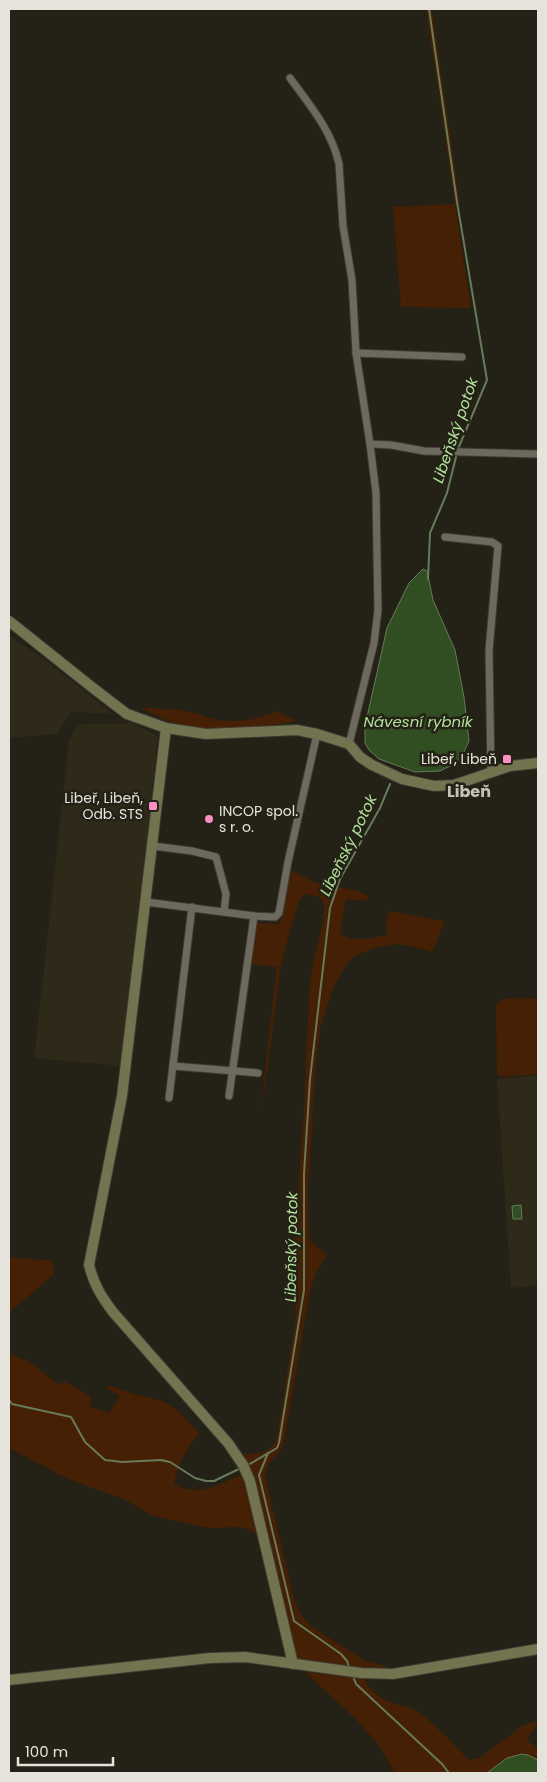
<svg xmlns="http://www.w3.org/2000/svg" width="547" height="1782" font-family="Poppins,sans-serif">
<style>
.built{fill:#2e2918}
.green{fill:#462005}
.water{fill:#314e23;stroke:#677b5a}
.lines{fill:none;stroke-linecap:round;stroke-linejoin:round}
.stream{stroke:#677b5a;stroke-width:2}
.street-casing{stroke:#3d3a33;stroke-width:9}
.secondary-casing{stroke:#3d3a33;stroke-width:12}
.street{stroke:#6d695c;stroke-width:7}
.secondary{stroke:#72734f;stroke-width:10}
.poi-dot{fill:#fa8fc6;stroke:#242116;stroke-width:2}
.labels{text-anchor:middle;dominant-baseline:central;stroke-width:5;stroke-linejoin:round;paint-order:stroke}
.poi-label{font-size:14px;fill:#e5e3db;stroke:#242116;text-anchor:end}
.water-label{font-size:15px;font-style:italic;fill:#b0e09a;stroke:#242116}
.quarter-label{font-size:16px;font-weight:bold;fill:#c6c2b3;stroke:#242116}
</style>
<rect width="100%" height="100%" fill="#242116"/>
<!-- built -->
<g class="built">
<path d="M9,635L41,657L111,712L110,714L71,712L57,734L9,738Z"/>
<path d="M132,723L158,736L121,1066L34,1058L69,741L77,724Z"/>
<path d="M538,1075V1285L511,1288L497,1079Z"/>
</g>
<!-- green -->
<g class="green">
<path d="M426,9H432L460,204L455,205L471,308L401,307L393,207L455,204Z"/>
<path d="M141,708C158,708 174,709 191,712C200,714 208,718 217,720C236,723 261,719 277,711L296,721C260,728 220,734 184,726C169,723 154,714 141,708Z"/>
<path d="M293,871L316,883L358,891L368,896L367,901L346,899L340,933C355,944 370,938 387,935L386,920L389,911L445,921L432,952L411,946L395,944L374,948L351,958L333,987L321,1025L316,1061L308,1189L309,1237L311,1242L327,1255L317,1271L310,1291L283,1447L268,1465L265,1476L294,1599L302,1616L312,1627L365,1661L389,1667L377,1670L302,1661L296,1657L251,1468L243,1453C258,1456 270,1453 277,1438L296,1317C291,1254 299,1188 303,1124C306,1078 307,1030 310,984C312,956 325,930 324,902L319,897L306,894L300,898L288,937L280,971L262,1112L265,1071L277,967L250,964L255,923L280,924L288,879Z"/>
<path d="M518,998L538,999V1074L501,1077L497,1074L496,1004L504,999Z"/>
<path d="M9,1257L52,1261L54,1274L9,1313Z"/>
<path d="M9,1353L28,1361L58,1384L66,1382L91,1397L89,1406L109,1413L120,1396L106,1387L108,1385L131,1393L162,1401L176,1409L199,1433C187,1449 177,1464 174,1484C200,1498 218,1484 243,1474L256,1534L248,1529L240,1527L209,1528L153,1516L126,1500L68,1479L9,1448Z"/>
<path d="M305,1672L363,1678C371,1690 381,1700 395,1704C401,1706 408,1706 413,1709C433,1721 454,1745 470,1761L474,1758L478,1759L522,1726L537,1721L534,1730L526,1740L538,1748V1760L528,1755L522,1754L507,1758L487,1773H395L378,1744L358,1721Z"/>
</g>
<!-- water -->
<g class="water">
<path d="M423,569L427,571L433,600L455,650L464,697L469,741L461,758L454,764L440,771L415,772L379,759L369,750L365,743V726L387,628L409,583Z"/>
<path d="M521,1205L522,1219H513L512,1206Z"/>
<path d="M522,1754L528,1755L538,1760V1773H487L507,1758Z"/>
</g>
<g class="lines">
<!-- stream -->
<g class="stream">
<path d="M429,9L457,202L487,380L458,449"/>
<path d="M428,579L430,533L447,493L457,453"/>
<path d="M9,1400L12,1404L71,1417L85,1442L105,1460L122,1462L161,1460L170,1462L195,1478L206,1481H214L241,1468"/>
<path d="M268,1453L259,1475L294,1621L341,1654L347,1661L349,1667"/>
<path d="M248,1465L277,1448L279,1443L304,1290V1174L310,1079L330,908L340,879L380,808L390,784"/>
<path d="M353,1676L356,1684L442,1764L449,1773"/>
</g>
<!-- street casing -->
<g class="street-casing">
<g id="street">
<path d="M290,78C309,104 332,131 339,164L343,226L352,280L356,353L370,444L376,493L377,556L378,610L374,643L349,744"/>
<path d="M356,353L462,357"/>
<path d="M370,444L391,445L424,451L538,454"/>
<path d="M445,537L492,542L498,546L489,651L491,772"/>
<path d="M153,846L192,851L216,857L226,894L224,912"/>
<path d="M146,902L254,916L275,917L279,913L288,862L317,734"/>
<path d="M173,1066L258,1073"/>
<path d="M229,1096L254,916"/>
<path d="M169,1098L192,907"/>
</g>
</g>
<!-- secondary casing -->
<g class="secondary-casing">
<g id="secondary">
<path d="M9,621L93,688L127,714L166,728L206,734L297,730L317,734L349,744L360,757L372,765L402,779L434,786L454,785L510,766L538,763"/>
<path d="M166,728L122,1096L89,1265C94,1285 101,1296 113,1312L228,1443L243,1465L250,1481L293,1664"/>
<path d="M9,1680L210,1658L245,1657L361,1673L393,1674L538,1649"/>
</g>
</g>
<!-- street -->
<use href="#street" class="street"/>
<!-- secondary -->
<use href="#secondary" class="secondary"/>
</g>
<!-- markers -->
<g class="poi-dot">
<rect x="502" y="754" width="10" height="10" rx="2.5"/>
<rect x="148" y="801" width="10" height="10" rx="2.5"/>
<circle cx="209" cy="819" r="5"/>
</g>
<g class="labels">
<!-- poi labels -->
<g class="poi-label">
<text x="497" y="759">Libeř, Libeň</text>
<text x="143" y="798">Libeř, Libeň,<tspan x="143" dy="16">Odb. STS</tspan></text>
<text x="219" y="811" text-anchor="start">INCOP spol.<tspan x="219" dy="16">s r. o.</tspan></text>
</g>
<!-- water labels -->
<g class="water-label">
<text transform="translate(455 430) rotate(-71)">Libeňský potok</text>
<text x="418" y="721">Návesní rybník</text>
<text transform="translate(348 845) rotate(-64)">Libeňský potok</text>
<text transform="translate(291 1247) rotate(-89)">Libeňský potok</text>
</g>
<!-- quarter labels -->
<g class="quarter-label">
<text x="469" y="791">Libeň</text>
</g>
</g>
<!-- border -->
<rect width="547" height="1782" fill="none" stroke="#e5e3db" stroke-width="20"/>
<!-- scale -->
<path d="M18 1757v8h95v-8" fill="none" stroke="#e5e3db" stroke-width="2.5"/>
<text x="25" y="1757" font-size="15" fill="#e5e3db" stroke="#242116" stroke-width="4" paint-order="stroke">100 m</text>
</svg>
